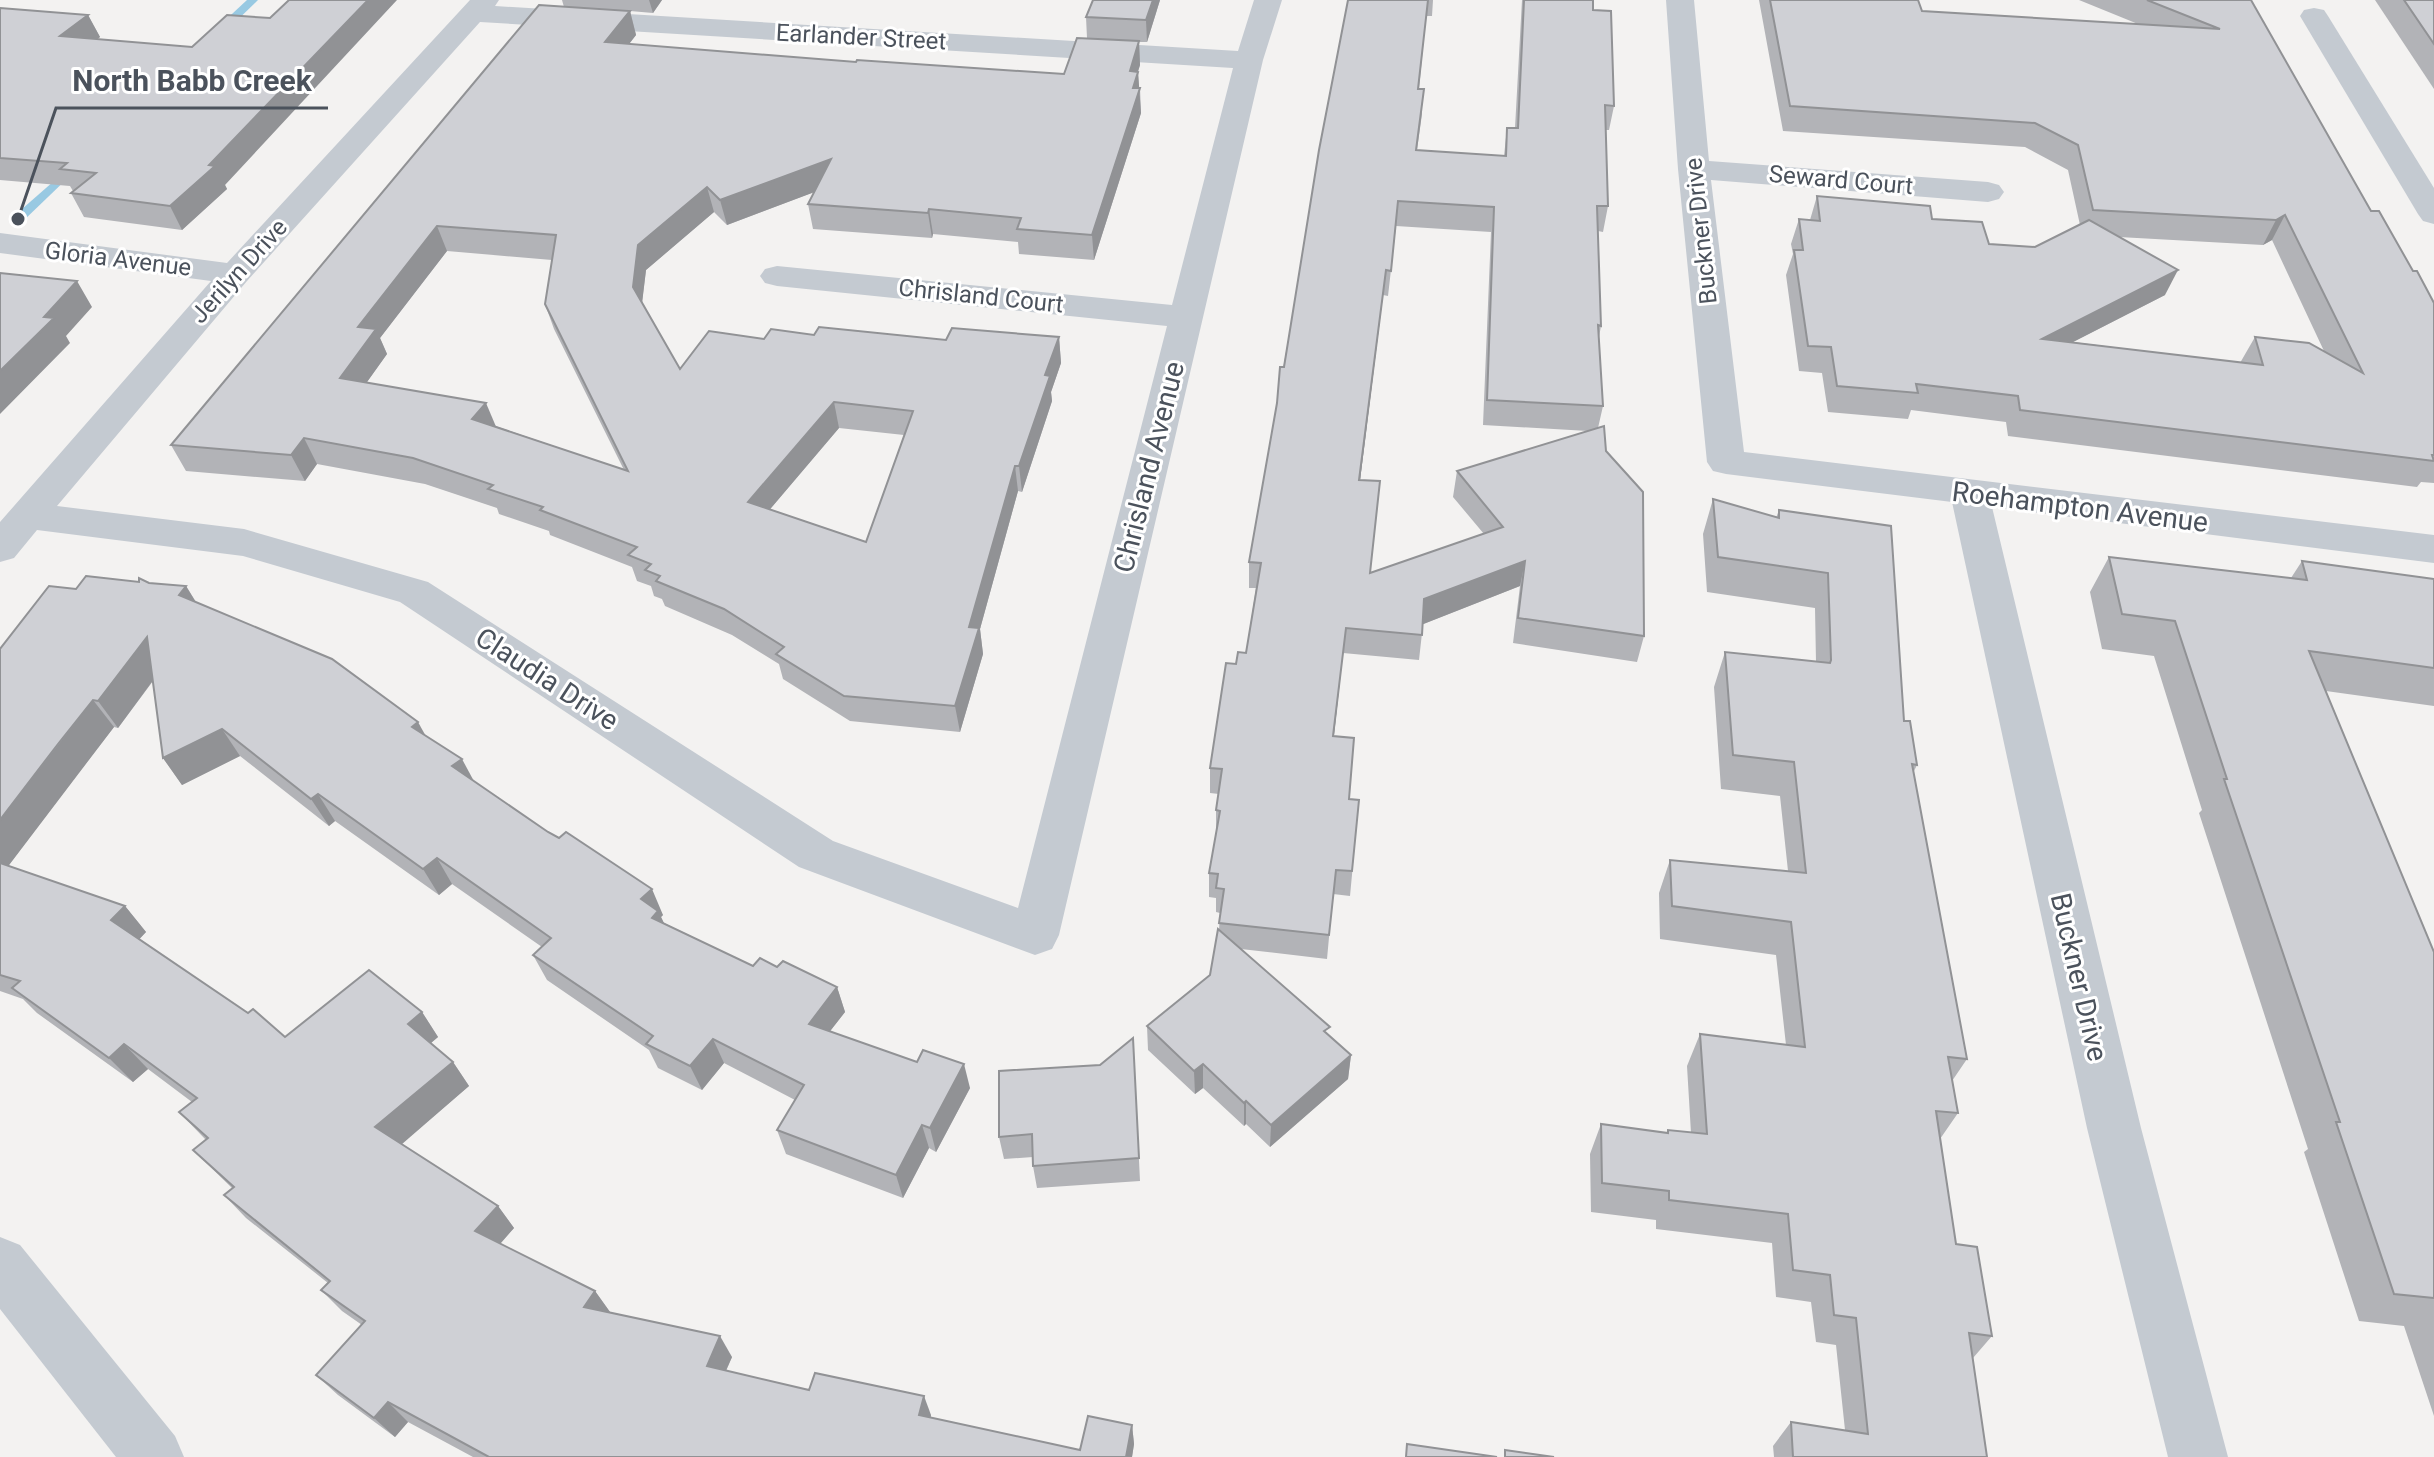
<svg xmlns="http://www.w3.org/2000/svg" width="2434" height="1457" font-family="Roboto,sans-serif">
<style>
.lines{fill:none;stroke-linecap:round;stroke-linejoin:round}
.stream{fill:#98c9e2;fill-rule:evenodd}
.minor{fill:#c4cad1;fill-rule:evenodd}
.wall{fill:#b2b3b7;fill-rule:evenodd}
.shaded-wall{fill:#919295}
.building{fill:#cfd0d5;stroke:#919295;stroke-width:2;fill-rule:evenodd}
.labels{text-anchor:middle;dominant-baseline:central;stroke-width:6;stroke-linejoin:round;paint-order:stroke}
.far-street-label{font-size:24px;fill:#4b525c;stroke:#fff}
.street-label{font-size:28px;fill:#4b525c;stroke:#fff}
.leader{fill:none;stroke:#4b525c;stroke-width:3}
.callout-dot{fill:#4b525c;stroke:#fff;stroke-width:3}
.callout-label{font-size:30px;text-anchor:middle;font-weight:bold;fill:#4b525c;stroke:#fff;stroke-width:6;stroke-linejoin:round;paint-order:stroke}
</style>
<rect width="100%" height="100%" fill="#f3f2f1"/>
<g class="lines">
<!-- stream -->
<g class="stream">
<path d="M247,0H258L226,31H218V27Z"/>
<path d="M70,167L74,168V172L22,222H14V216Z"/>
</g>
<!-- minor -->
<g class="minor">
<path d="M470,0H499L495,6L1238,51L1254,0H1282L1263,60L1059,935L1052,949L1035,955L799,867L400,602L243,556L37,530L14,558L0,562V522L211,281L0,253V233L227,263ZM480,22L1233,68L1172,305L777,266L765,269L760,276L765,283L777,286L1167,326L1018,908L833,841L428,582L244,529L57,506L247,281Z"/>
<path d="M1666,0H1694L1709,161L1988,182L1999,185L2004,192L1999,199L1988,202L1711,180L1744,452L2434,535V563L1992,507L2141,1128L2228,1457H2168L2087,1128L1952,502L1726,474L1713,471L1707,462L1678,169Z"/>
<path d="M2314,8L2324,10L2328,16L2434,188V224L2423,221L2418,214L2300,16L2304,10Z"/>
<path d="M0,1237L20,1245L175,1436L184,1457H116L0,1309Z"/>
</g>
</g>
<!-- wall -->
<g class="wall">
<path d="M562,0H662L653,13L630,11L636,35L629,44L856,62L1064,74L1087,38L1086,17L1160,0L1147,42H1139L1140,65L1138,72L1139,88H1140L1141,113L1094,260L1019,254L1018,242L933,234L932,238L813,229L808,204L814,192L727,225L714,212L646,270L642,302L680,369L764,339L814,335L946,340L1059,337L1061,363L1051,392L1052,401L1022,492L1018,491L980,629L983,654L960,732L850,721L783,679L779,664L732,635L665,606L662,599L654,596L651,586L637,581L632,567L550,535L549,531L499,514L497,508L425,484L317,464L305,481L186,471L171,445L564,7ZM447,251L552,260L545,304L554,329L624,470L367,382L387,354L380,338ZM839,428L904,435L866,542L770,509Z"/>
<path d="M1348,0H1433L1432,16H1426L1419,89L1422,114L1417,150L1504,156L1507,128H1515L1522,0H1593V10L1614,106L1609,130H1606L1608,206L1603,232L1598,231L1601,326L1599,337L1603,406L1598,428L1606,451L1644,636L1637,662L1513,643L1520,586L1423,624L1419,660L1343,653L1334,736L1349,799L1359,800L1350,896L1333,894L1327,959L1241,949L1329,1036L1351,1055L1348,1079L1270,1147L1246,1124L1244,1126L1203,1088L1195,1094L1148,1050L1147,1026L1210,975L1219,930L1220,913L1216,912V898L1209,897V873L1216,832V810L1219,794L1210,793V768L1236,664L1246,653L1256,588H1249V562ZM1396,226L1491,232L1483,425L1588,431L1457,471L1453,497L1484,534L1370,573L1360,480L1383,295L1388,296Z"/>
<path d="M1759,0H1918L1922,11L2138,24L2079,0H2251L2371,211L2434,303V483L2421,482L2417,487L2008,436L2006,422L1911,410L1908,419L1828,412L1822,373L1799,371L1786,275L1793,254L1791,244L1799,219L1810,220L1817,196L1932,219L1989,244L2035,247L2080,225L2068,170L2025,147L1783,131ZM2119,237L2263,245L2272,240L2324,351L2255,337L2240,363L2073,342L2165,295Z"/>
<path d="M2375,0H2434V89Z"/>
<path d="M0,8L88,15L100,37L97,39L225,185L227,189L182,230L84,217L71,193L73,191L70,186L0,180Z"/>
<path d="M1713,499L1776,518L1779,510L1891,526L1904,721L1917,765L1913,773L1967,1059L1952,1081L1958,1113L1940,1139L1956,1244L1992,1336L1973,1358L1987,1457H1774L1773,1446L1791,1422L1845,1430L1836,1345L1816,1342L1811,1302L1776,1297L1772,1243L1656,1229V1220L1591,1212L1590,1154L1601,1124L1666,1133L1668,1130L1691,1133L1687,1066L1700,1034L1786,1045L1776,955L1660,939L1659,893L1670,860L1788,871L1780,796L1721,789L1714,687L1725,652L1816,662L1815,608L1707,592L1703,534Z"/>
<path d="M2109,557L2291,578L2302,561L2434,579V706L2326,691L2434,952V1416L2404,1326L2359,1321L2304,1152L2308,1149L2199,813L2202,810L2154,656L2102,649L2090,592Z"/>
<path d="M186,586L196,602L426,736L473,781L663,915L661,917L664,923L753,966L777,967L837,987L845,1012L830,1031L970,1088L936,1152L929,1148L903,1198L786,1154L777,1130L795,1100L724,1063L702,1090L658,1068L649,1050L547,980L533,955L542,947L452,884L439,895L335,821L329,826L240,756L182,785L163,758L153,681L118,728L114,727L80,771L8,866L125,906L146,932L139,939L248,1013L285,1037L422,1012L438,1037L431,1043L453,1062L469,1086L401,1144L498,1206L514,1228L500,1244L595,1291L610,1312L732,1357L726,1371L809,1390L931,1415V1418L1080,1450L1132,1425L1134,1444L1132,1457H473L408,1422L395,1437L338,1395L316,1375L362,1325L342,1311L321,1290L328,1283L246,1218L224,1195L232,1188L193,1150L206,1140L179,1112L192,1102L148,1069L133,1082L37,1013L23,999L0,991V649L76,589Z"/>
<path d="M1133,1038L1140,1181L1037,1188L1033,1166V1157L1004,1159L999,1137L1100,1065Z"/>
</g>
<!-- shaded-wall -->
<g class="shaded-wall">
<path d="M368,0H397L225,185L227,189L182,230L170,206Z"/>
<path d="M649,0H662L653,13Z"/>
<path d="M1153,0H1160L1147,42L1146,20Z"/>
<path d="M630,11L636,35L612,66L605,42Z"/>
<path d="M88,15L100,37L72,59L60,36Z"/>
<path d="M1139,41L1140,65L1135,80L1138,72L1141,113L1094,260L1092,235L1130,71Z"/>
<path d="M831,159L836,184L727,225L720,200Z"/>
<path d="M707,187L714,212L646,270L641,312L633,287L638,245Z"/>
<path d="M929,209L933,234L932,238L928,213Z"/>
<path d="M2285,215L2272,240L2263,245L2276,220Z"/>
<path d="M437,226L447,251L380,338L387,354L352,403L340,378L358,327Z"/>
<path d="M1386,270L1383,295L1357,505L1359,480Z"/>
<path d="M2178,270L2165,295L2030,364L2042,339Z"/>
<path d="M77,281L92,307L66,336L70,343L0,414V371L44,317Z"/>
<path d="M1059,337L1061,363L1051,392L1052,401L1022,492L1019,466L1045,375Z"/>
<path d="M834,402L839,428L755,527L748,502Z"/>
<path d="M486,403L497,429L472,419Z"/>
<path d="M304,438L317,464L305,481L291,455Z"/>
<path d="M1015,466L1018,491L980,629L983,654L960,732L955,706L969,627Z"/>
<path d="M1525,561L1520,586L1421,625L1424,599Z"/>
<path d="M186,586L203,614L179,595Z"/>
<path d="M1346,628L1343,653L1331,761L1333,736Z"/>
<path d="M147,637L165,664L118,728L98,701Z"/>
<path d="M93,700L114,727L0,877V820Z"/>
<path d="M418,722L433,749L412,727Z"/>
<path d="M222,729L240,756L182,785L163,758Z"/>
<path d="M462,759L476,785L452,766Z"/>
<path d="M318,794L335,821L329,826L311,799Z"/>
<path d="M437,858L452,884L439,895L423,869Z"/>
<path d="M652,889L663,915L661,917L670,936L663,943L641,899Z"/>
<path d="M125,906L146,932L133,946L111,920Z"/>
<path d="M837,987L845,1012L817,1048L809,1024Z"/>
<path d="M422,1012L438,1037L425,1048L408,1024Z"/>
<path d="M713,1039L724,1063L702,1090L690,1066Z"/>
<path d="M124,1044L148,1069L133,1082L109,1058Z"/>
<path d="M1351,1055L1348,1079L1270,1147L1271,1125Z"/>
<path d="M453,1062L469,1086L394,1151L375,1127Z"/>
<path d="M964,1064L970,1088L936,1152L930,1128Z"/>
<path d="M1203,1064V1088L1195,1094L1194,1071Z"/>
<path d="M1246,1101V1124L1244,1126V1103Z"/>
<path d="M922,1125L929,1148L903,1198L896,1175Z"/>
<path d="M498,1206L514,1228L492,1253L475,1231Z"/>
<path d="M595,1291L610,1312L584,1307Z"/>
<path d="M720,1336L732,1357L719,1386L707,1366Z"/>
<path d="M924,1396L931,1415L926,1434L919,1415Z"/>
<path d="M388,1402L408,1422L395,1437L374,1418Z"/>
<path d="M1132,1425L1134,1444L1132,1457H1126Z"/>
</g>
<!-- building -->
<g class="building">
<path d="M289,0H368L209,165L215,166L170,206L71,193L96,173L60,169L67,163L0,158V8L88,15L60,36L192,47L227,15L270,18Z"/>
<path d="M1093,0H1153L1146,20L1086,17Z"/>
<path d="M1348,0H1428L1418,89H1424L1416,150L1506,156L1507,128H1518L1524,0H1593V10L1611,11L1614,106L1605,105L1608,206H1597L1601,326L1598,325L1603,406L1487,400L1494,207L1398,201L1391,271L1386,270L1359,480L1380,481L1370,573L1503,527L1457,471L1604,426L1606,451L1643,492L1644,636L1518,618L1525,561L1424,599L1422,635L1346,628L1333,736L1354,738L1349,799L1359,800L1352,871L1336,870L1329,935L1219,923L1224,889L1216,888L1218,874L1209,873L1220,811L1216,810L1222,769L1210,768L1226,663L1236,664L1238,652L1246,653L1261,563L1249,562L1277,403L1280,367H1284L1319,150Z"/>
<path d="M1770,0H1918L1922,11L2220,29L2147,0H2251L2371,211H2379L2413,271H2417L2434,303V455H2432L2434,461L2020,410L2018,396L1916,384L1918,393L1837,386L1831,347L1808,346L1794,250H1803L1799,219L1820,221L1817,196L1930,206L1932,219L1982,222L1989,244L2035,247L2089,220L2178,270L2042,339L2263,365L2255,337L2309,343L2363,373L2285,215L2276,220L2093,210L2078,145L2035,123L1790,106Z"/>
<path d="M2404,0H2434V44Z"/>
<path d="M539,5L630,11L605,42L856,62L857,60L1064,74L1077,38L1139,41L1130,71L1138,72L1133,88H1140L1092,235L1017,229L1021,218L929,209L928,213L808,204L831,159L720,200L707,187L638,245L633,287L680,369L709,331L764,339L771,329L814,335L819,327L946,340L952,328L1059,337L1045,375L1050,376L1019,466H1015L969,627L979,628L955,706L844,696L776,654L784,647L724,609L656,581L660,576L645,570L651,564L628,555L637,547L540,510L543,507L488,489L493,485L413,458L304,438L291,455L171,445ZM437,226L556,235L545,304L628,471L472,419L486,403L340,378L376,329L358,327ZM834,402L913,411L866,542L748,502Z"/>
<path d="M0,273L77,281L44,317L54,318L0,371Z"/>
<path d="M1713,499L1779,518V510L1891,526L1904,721H1910L1917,765L1912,764L1967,1059L1948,1057L1958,1113L1936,1111L1956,1244L1977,1247L1992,1336L1969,1333L1987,1457H1793L1791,1422L1868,1434L1856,1318L1834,1315L1830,1275L1793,1270L1788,1214L1669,1200V1191L1602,1183L1601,1124L1668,1133V1130L1707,1134L1700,1034L1805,1047L1791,922L1672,906L1670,860L1806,873L1794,762L1733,755L1725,652L1830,663L1831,660L1828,573L1718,557Z"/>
<path d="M2109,557L2307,580L2302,561L2434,579V668L2309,651L2434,952V1298L2394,1294L2336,1122H2340L2224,779H2227L2175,621L2122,614Z"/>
<path d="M86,576L139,582V578L149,583L186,586L179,595L332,659L418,722L412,727L462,759L452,766L548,832L559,838L566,832L652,889L641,899L658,911L652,918L753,966L760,958L777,967L783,961L837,987L809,1024L917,1062L923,1050L964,1064L930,1128L922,1125L896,1175L777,1130L804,1085L713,1039L690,1066L646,1044L653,1036L533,955L551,938L437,858L423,869L318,794L311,799L222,729L163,758L147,637L98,701L93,700L58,744L0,820V649L49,586L76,589Z"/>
<path d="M0,863L125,906L111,920L248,1013L253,1009L285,1037L369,970L422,1012L408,1024L453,1062L375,1127L498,1206L475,1231L595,1291L584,1307L720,1336L707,1366L809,1390L815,1373L924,1396L919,1415L1080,1450L1088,1416L1132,1425L1126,1457H489L388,1402L374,1418L316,1375L365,1321L321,1290L330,1281L224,1195L234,1187L193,1150L208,1138L179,1112L197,1098L124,1044L109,1058L12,988L20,981L0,975Z"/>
<path d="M1218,929L1330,1027L1324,1031L1351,1055L1271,1125L1246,1101L1244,1103L1203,1064L1194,1071L1147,1026L1210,975Z"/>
<path d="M1133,1038L1139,1158L1033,1166L1032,1134L999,1137V1071L1100,1065Z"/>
<path d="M1407,1444L1497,1457H1406Z"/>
<path d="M1505,1450L1554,1457H1505Z"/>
</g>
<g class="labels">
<!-- far-street labels -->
<g class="far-street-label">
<text transform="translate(861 37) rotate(3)">Earlander Street</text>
<text transform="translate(1841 180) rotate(5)">Seward Court</text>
<text transform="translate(1701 231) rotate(-96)">Buckner Drive</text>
<text transform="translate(118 259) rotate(7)">Gloria Avenue</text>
<text transform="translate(239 271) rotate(-48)">Jerilyn Drive</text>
<text transform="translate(981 296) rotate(6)">Chrisland Court</text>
</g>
<!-- street labels -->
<g class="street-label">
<text transform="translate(1149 467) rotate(-76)">Chrisland Avenue</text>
<text transform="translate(2080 507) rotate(7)">Roehampton Avenue</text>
<text transform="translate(547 679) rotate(33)">Claudia Drive</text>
<text transform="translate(2079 977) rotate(77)">Buckner Drive</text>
</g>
</g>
<!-- callouts -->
<path class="leader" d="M18 219L56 108H328"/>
<circle class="callout-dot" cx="18" cy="219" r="8"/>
<g class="callout-label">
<text x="192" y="91">North Babb Creek</text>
</g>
</svg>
